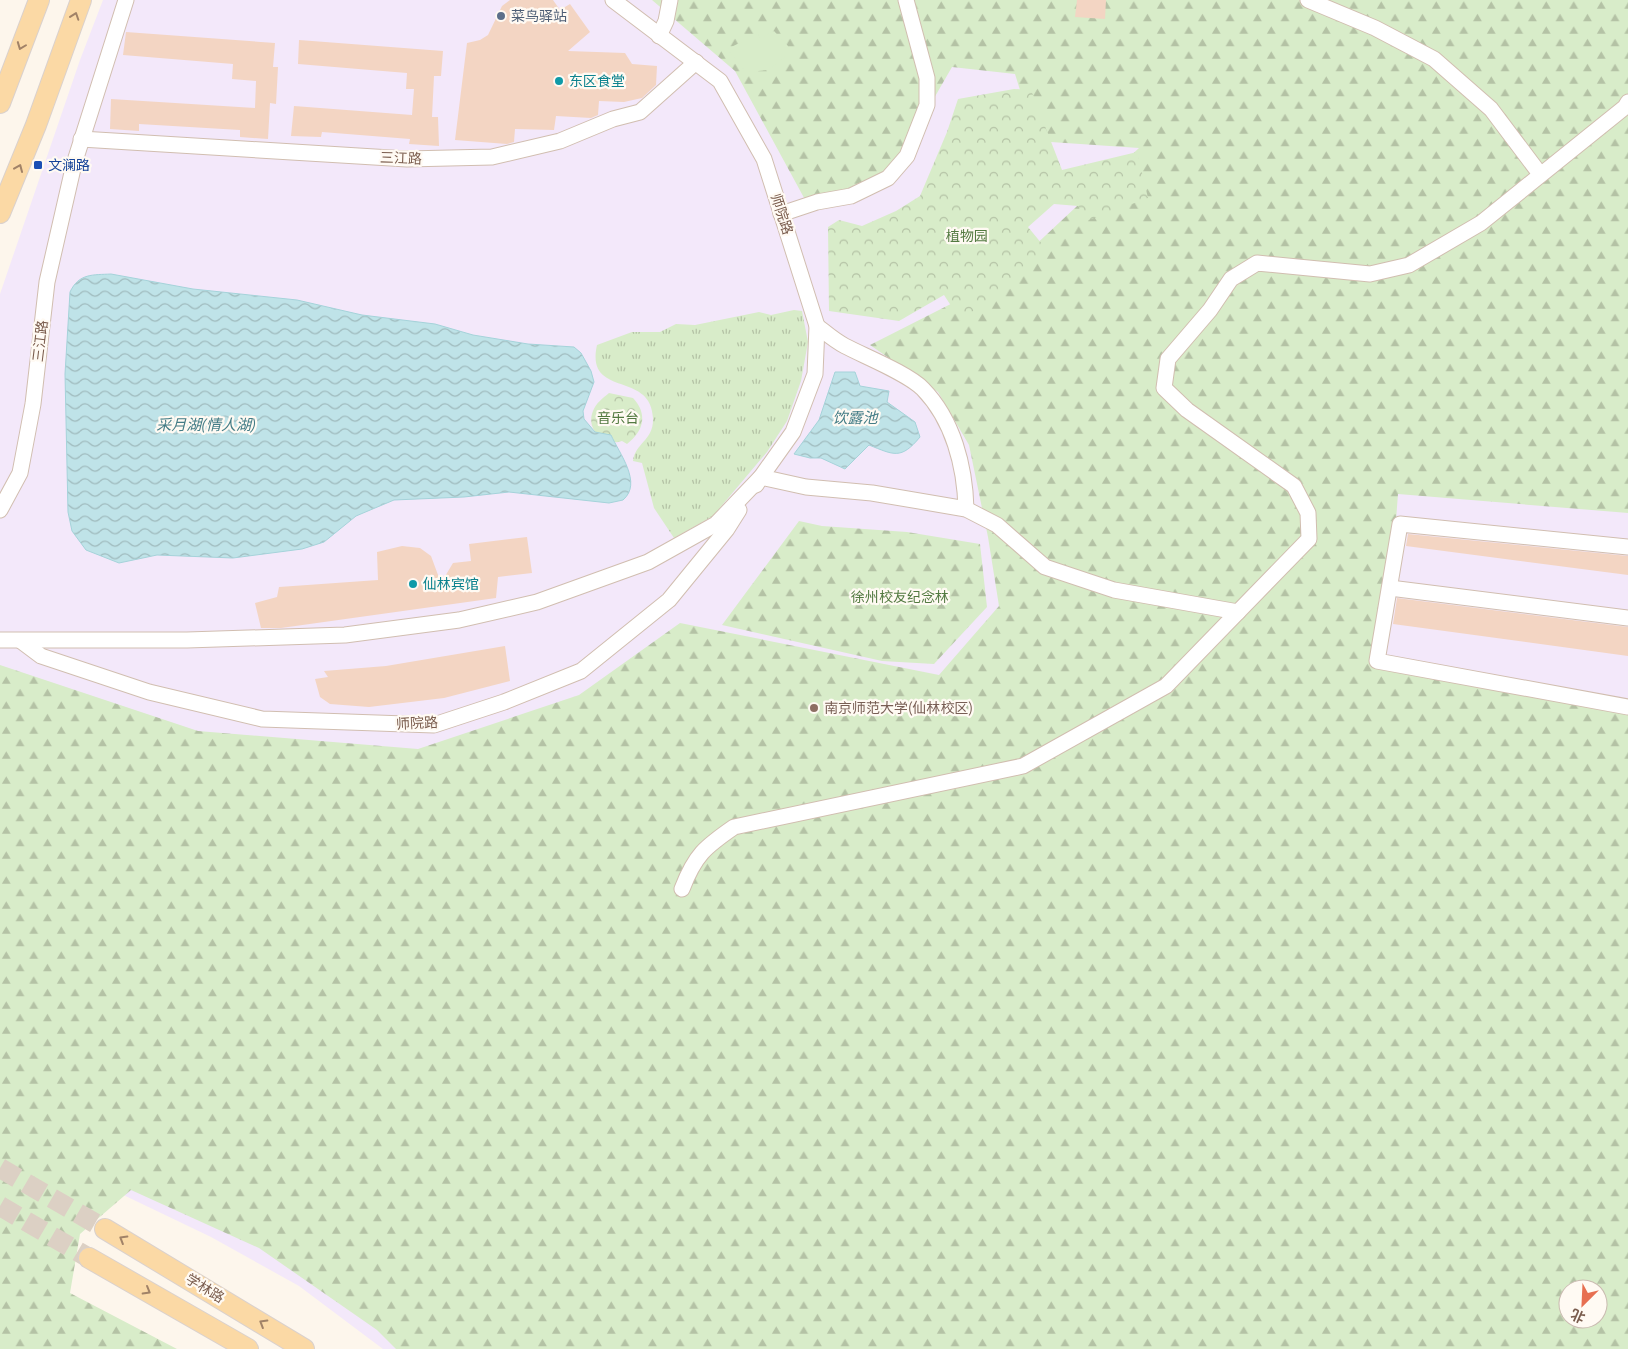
<svg xmlns="http://www.w3.org/2000/svg" width="1628" height="1349" font-family="Ubuntu,'Noto Sans SC',sans-serif">
<style>
.education{fill:#f3e8fa;fill-rule:evenodd}
.grass{fill:url(#grass-tufts)}
.forest{fill:url(#forest-firs);fill-rule:evenodd}
.park{fill:url(#park-crowns)}
.pitch{fill:#d8ecc9}
.water{fill:url(#water-waves);stroke:#a5d3da}
.building{fill:#f3d5c3}
.lines{fill:none;stroke-linecap:round;stroke-linejoin:round}
.major-tunnel{stroke:#dcd0c4;stroke-width:20;stroke-dasharray:20 10;stroke-linecap:butt}
.minor-casing{stroke:#d1beb0;stroke-width:17}
.major-casing{stroke:#dad1cd;stroke-width:22}
.minor{stroke:#fff;stroke-width:15}
.major{stroke:#fbd9a5;stroke-width:20}
.oneway{stroke:#a18267}
.service-dot{fill:#5c6f8a;stroke:#fffaf3;stroke-width:2}
.culture-dot{fill:#0f9aa8;stroke:#fffaf3;stroke-width:2}
.transit-dot{fill:#1a4fb4;stroke:#fffaf3;stroke-width:2}
.education-dot{fill:#8d6e63;stroke:#fffaf3;stroke-width:2}
.labels{text-anchor:middle;dominant-baseline:central;stroke-width:4.5;stroke-linejoin:round;paint-order:stroke}
.service-label{font-size:14px;fill:#4e5e75;stroke:#fffaf3;text-anchor:start}
.culture-label{font-size:14px;fill:#0d838f;stroke:#fffaf3;text-anchor:start}
.street-label{font-size:14px;fill:#7a5c4d;stroke:#fffaf3}
.transit-label{font-size:14px;fill:#164399;stroke:#fffaf3;text-anchor:start}
.park-label{font-size:14px;fill:#537a41;stroke:#fffaf3}
.education-label{font-size:14px;fill:#785e54;stroke:#fffaf3;text-anchor:start}
.water-label{font-size:15px;font-style:italic;fill:#437c86;stroke:#fffaf3}
</style>
<defs>
<pattern id="grass-tufts" width="24" height="20" patternUnits="userSpaceOnUse" patternTransform="scale(1.25)"><rect width="24" height="20" fill="#d8ecc9"/><path d="M3 7l-1-3M5 7V3M7 7l1-3M15 17l-1-3M17 17v-4M19 17l1-3" fill="none" stroke="#b4c2a5"/></pattern>
<pattern id="forest-firs" width="22" height="20" patternUnits="userSpaceOnUse" patternTransform="scale(1.25)"><rect width="22" height="20" fill="#d8ecc9"/><path d="M5 1l3.5 6h-7zM16 11l3.5 6h-7z" fill="#b4c2a5"/></pattern>
<pattern id="park-crowns" width="20" height="18" patternUnits="userSpaceOnUse" patternTransform="scale(1.25)"><rect width="20" height="18" fill="#d8ecc9"/><path d="M2 6a3 3 0 1 1 6 0M12 15a3 3 0 1 1 6 0" fill="none" stroke="#b4c2a5"/></pattern>
<pattern id="water-waves" width="16" height="10" patternUnits="userSpaceOnUse" patternTransform="scale(1.25)"><rect width="16" height="10" fill="#bfe3e8"/><path d="M0 5q4-4 8 0t8 0" fill="none" stroke="#a0bbbe"/></pattern>
</defs>
<rect width="100%" height="100%" fill="#fdf6ec"/>
<!-- education -->
<path class="education" d="M103,0H1628V1349H383L299,1286L211,1237L113,1190L0,1122V294L80,60ZM1568,1289H1598V1319H1568Z"/>
<!-- grass -->
<path class="grass" d="M794,310L802,311L808,342L801,381L787,421L767,452L713,516L674,538L654,508L642,463L633,461C635,443 654,440 653,418C651,370 585,399 597,345L632,332H660L676,324L695,325L759,312L771,315Z"/>
<!-- forest -->
<g class="forest">
<path d="M652,0H1628V513L1398,494L1385,664L1628,713V1349H396L377,1330L259,1248L131,1190L80,1234L70,1293L177,1349H0V665L198,731L418,749L579,695L680,623L939,675L999,606L988,537L969,445L938,392L870,345L998,280L1139,148L1036,141L1015,74L952,67L895,166L809,207L735,71ZM1568,1289H1598V1319H1568Z"/>
<path d="M799,521L822,526L907,532L980,544L987,607L934,664L882,661L722,625Z"/>
</g>
<!-- park -->
<g class="park">
<path d="M1014,89L1031,90L1062,170L1137,152L1148,198L1086,221L1078,206L1054,204L1028,227L1047,250L961,321L944,295L899,321L829,311L828,227L839,220L862,226L896,211L920,196L947,132L958,99Z"/>
<path d="M609,393L633,398C648,414 644,431 627,444L622,441C605,447 585,430 593,411C596,403 603,398 609,393Z"/>
</g>
<!-- pitch -->
<path class="pitch" d="M774,31L788,46V54L769,70L746,72L727,49L758,34L760,39Z"/>
<!-- water -->
<g class="water">
<path d="M111,274L193,289L297,300L362,315L435,324L473,335L528,344L574,347L581,353L591,371L594,382L583,411L584,419L595,432L611,435C619,453 643,483 623,500L609,503L509,492L464,497L394,500L356,516L324,542L302,549L233,558L157,555L119,563L86,550L72,531L68,512L65,374L70,292C79,273 93,275 111,274Z"/>
<path d="M835,372H855L860,386L889,391L887,402L915,422L920,437C901,460 894,455 869,445L845,469L821,458H810L794,454L819,420Z"/>
</g>
<!-- building -->
<g class="building">
<path d="M510,0H553L560,10L570,4L590,32L568,51L625,53L632,64L657,66L656,85L642,98L624,102L599,101L598,115L591,118L556,116L554,130L515,129L514,142L507,144L455,140L467,43L480,40L488,35L502,6Z"/>
<path d="M1077,0H1106L1105,19L1075,17Z"/>
<path d="M126,32L275,43L273,67H278L276,104L270,103L268,139L240,137V130L139,124V131L110,129L111,99L255,108L256,81L232,79L233,64L123,55Z"/>
<path d="M299,40L443,51L441,76H434L432,117H438L439,146L409,144L410,139L322,132L321,137L291,136L294,106L412,115L414,89H406L407,73L298,64Z"/>
<path d="M1408,534L1628,556V575L1406,546Z"/>
<path d="M527,537L532,573L498,577L496,598L281,628H261L255,603L277,597L279,587L378,580L377,552L402,546L420,548L431,556L441,583L453,563L471,561L469,544Z"/>
<path d="M1397,598L1628,627V656L1393,624Z"/>
<path d="M505,646L510,681L444,698L369,707L330,704L320,697L315,679L328,677L324,671L386,666Z"/>
</g>
<g class="lines">
<!-- major-tunnel -->
<g class="major-tunnel">
<path d="M0,1168L105,1229"/>
<path d="M0,1206L89,1258"/>
</g>
<!-- minor casing -->
<g class="minor-casing">
<g id="minor">
<path d="M1308,0L1375,28L1434,59L1491,109L1540,174"/>
<path d="M659,36L666,21L670,0"/>
<path d="M81,139L407,159L492,157L560,141L613,119L640,112L696,62"/>
<path d="M781,214L817,202L851,196L888,178L907,156L927,105V78L906,0"/>
<path d="M817,326C826,333 835,341 845,346C864,356 909,374 923,389C953,420 965,466 966,509"/>
<path d="M756,485L761,477L806,487L872,493L966,509L997,525L1045,567L1114,590L1238,612"/>
<path d="M0,510L20,473L33,404L47,282L74,164L126,0"/>
<path d="M1628,547L1400,524L1377,661L1628,707"/>
<path d="M1390,588L1628,618"/>
<path d="M0,640H187L345,635L459,620L537,602L648,562L716,524L761,477L793,432L815,374L817,326L764,159L720,81L613,0"/>
<path d="M21,641L41,656L149,692L262,719L434,725L504,702L581,671L669,600L727,529L739,510"/>
<path d="M682,889C695,855 705,847 734,827L1023,766L1166,686L1309,539L1308,513L1294,486L1187,410L1164,388L1168,359L1210,310L1231,279L1257,263L1370,274L1409,265L1481,223L1625,107L1628,102"/>
</g>
</g>
<!-- major casing -->
<g class="major-casing">
<g id="major">
<path d="M0,103L39,0"/>
<path d="M0,213L36,125L81,0"/>
<path d="M105,1229L304,1349"/>
<path d="M89,1258L248,1349"/>
</g>
</g>
<!-- minor -->
<use href="#minor" class="minor"/>
<!-- major -->
<use href="#major" class="major"/>
</g>
<!-- one-way arrows -->
<defs><path id="oneway-chevron" d="M-2-3.5L2.5 0L-2 3.5" fill="none" stroke-width="1.6" stroke-linecap="round" stroke-linejoin="round" transform="scale(1.25)"/></defs>
<g class="oneway">
<use href="#oneway-chevron" transform="translate(75 16) rotate(-71)"/>
<use href="#oneway-chevron" transform="translate(21 46) rotate(111)"/>
<use href="#oneway-chevron" transform="translate(19 168) rotate(-67)"/>
<use href="#oneway-chevron" transform="translate(123 1239) rotate(-149)"/>
<use href="#oneway-chevron" transform="translate(147 1291) rotate(30)"/>
<use href="#oneway-chevron" transform="translate(263 1323) rotate(-149)"/>
</g>
<!-- markers -->
<circle class="service-dot" cx="501" cy="16" r="5"/>
<g class="culture-dot">
<circle cx="559" cy="81" r="5"/>
<circle cx="413" cy="584" r="5"/>
</g>
<rect class="transit-dot" x="33" y="160" width="10" height="10" rx="2.5"/>
<circle class="education-dot" cx="814" cy="708" r="5"/>
<g class="labels">
<!-- service labels -->
<g class="service-label">
<text x="511" y="16">菜鸟驿站</text>
</g>
<!-- culture labels -->
<g class="culture-label">
<text x="569" y="81">东区食堂</text>
<text x="423" y="584">仙林宾馆</text>
</g>
<!-- street labels -->
<g class="street-label">
<text transform="translate(401 158) rotate(2)">三江路</text>
<text transform="translate(782 214) rotate(72)">师院路</text>
<text transform="translate(40 341) rotate(-83)">三江路</text>
<text transform="translate(417 723) rotate(-3)">师院路</text>
<text transform="translate(205 1288) rotate(31)">学林路</text>
</g>
<!-- transit labels -->
<g class="transit-label">
<text x="48" y="165">文澜路</text>
</g>
<!-- park labels -->
<g class="park-label">
<text x="967" y="236">植物园</text>
<text x="618" y="418">音乐台</text>
<text x="900" y="597">徐州校友纪念林</text>
</g>
<!-- education labels -->
<g class="education-label">
<text x="824" y="708">南京师范大学(仙林校区)</text>
</g>
<!-- water labels -->
<g class="water-label">
<text x="855" y="417">饮露池</text>
<text x="206" y="424">采月湖(情人湖)</text>
</g>
</g>
<!-- north arrow -->
<g transform="translate(1583 1304) rotate(204)"><circle r="24" fill="#fffaf3" stroke="#cabbb1"/>
<path d="M0-4L9 19L0 12L-9 19Z" fill="#e76f51"/>
<text y="-8" font-size="14" font-weight="bold" text-anchor="middle" fill="#7a5c4d">北</text>
</g>
</svg>
